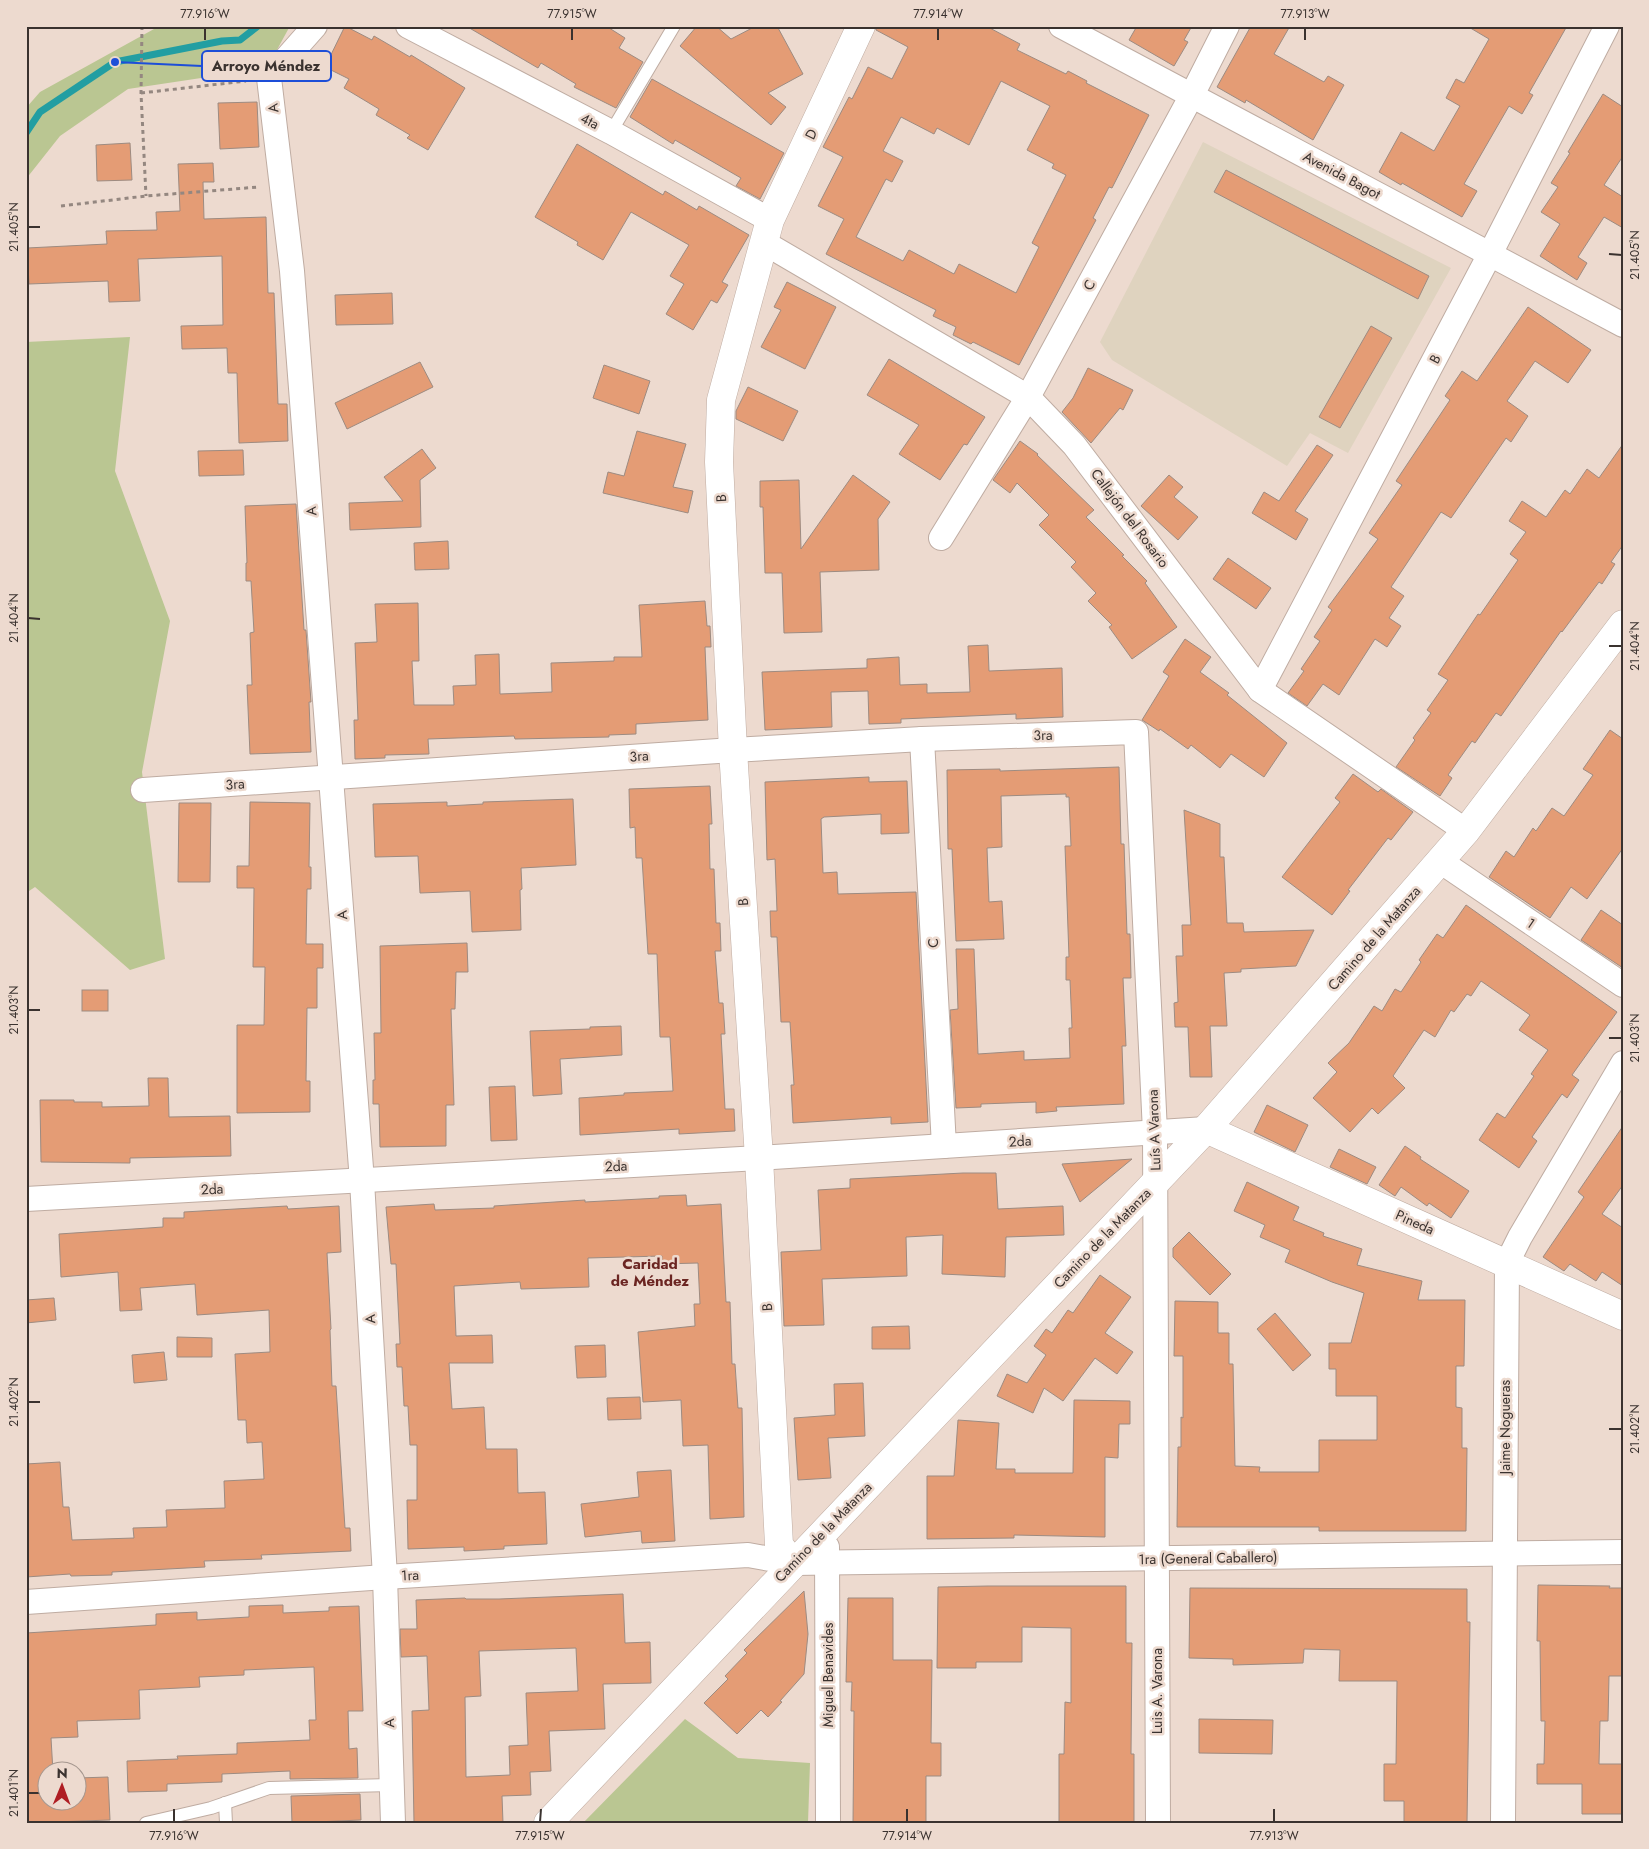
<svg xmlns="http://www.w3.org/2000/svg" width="1649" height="1849" font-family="Jost,sans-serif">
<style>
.education{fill:#dfd3bf}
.green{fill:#bac692}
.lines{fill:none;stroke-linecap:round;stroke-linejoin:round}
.stream{stroke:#229ea2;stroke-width:7}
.building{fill:#e49c75;stroke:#9d8b81;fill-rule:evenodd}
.lane-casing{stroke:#bfaca2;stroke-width:14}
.street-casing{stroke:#bfaca2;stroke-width:26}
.secondary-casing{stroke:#bfaca2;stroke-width:29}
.path{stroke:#948780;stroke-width:3;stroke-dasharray:4 4;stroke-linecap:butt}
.lane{stroke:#fff;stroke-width:12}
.street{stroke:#fff;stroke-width:24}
.secondary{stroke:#fff;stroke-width:28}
.ticks{fill:none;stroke:#3a322f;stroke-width:2}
.labels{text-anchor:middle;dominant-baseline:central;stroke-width:5;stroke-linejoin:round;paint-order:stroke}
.street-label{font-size:14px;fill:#3a322f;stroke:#eddacf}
.neighbourhood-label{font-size:15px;font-weight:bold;fill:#6b2522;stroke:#eddacf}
.leader{fill:none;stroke:#1d4ed8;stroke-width:2}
.callout-dot{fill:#1d4ed8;stroke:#eddacf;stroke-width:2}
.callout{fill:#eddacf;stroke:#1d4ed8;stroke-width:2}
.callout-label{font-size:15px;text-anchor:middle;font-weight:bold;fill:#3a322f}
.neatline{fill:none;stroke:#3a322f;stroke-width:2}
.ticks-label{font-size:12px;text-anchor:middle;fill:#3a322f}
</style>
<rect width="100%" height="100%" fill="#eddacf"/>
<!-- education -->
<path class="education" d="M1203,142L1451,268L1348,453L1310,433L1287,466L1112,360L1100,342Z"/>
<!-- green -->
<g class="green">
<path d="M171,26H290L267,68L128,89L60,136L26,179V108L40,92L154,29Z"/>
<path d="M130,337L115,471L170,621L142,772L165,959L130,970L35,887L26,893V342Z"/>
<path d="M685,1719L738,1758L810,1763L808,1823H583Z"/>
</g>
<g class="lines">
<!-- stream -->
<path class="stream" d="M26,133L40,112L115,62L222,41L240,40L258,26"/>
</g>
<!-- building -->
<g class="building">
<path d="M345,26L372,40L374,36L410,57L411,55L465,88L428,150L407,138L410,135L376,115L379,109L344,88L349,79L325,67Z"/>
<path d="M466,26H606L625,38L619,48L643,62L616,108L574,87L576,84L541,63L538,68Z"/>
<path d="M697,26H716L731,39L756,26H777L803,74L768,93L786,107L771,125L680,46Z"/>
<path d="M876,26H986L1020,44L1017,50L1066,74L1068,71L1087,81L1086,83L1149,115L1112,188L1109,187L1093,218L1096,220L1019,365L973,342L971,344L953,335L956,327L933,316L936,310L826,254L844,219L818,206L843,157L823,147L849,97L852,99L868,67L892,79L908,47L876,30ZM1001,81L1050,106L1027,150L1054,164L1052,168L1066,175L1032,243L1039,247L1016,293L959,264L954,274L909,250L903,261L856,237L886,179L892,182L903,161L883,151L901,117L934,134L937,128L969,145Z"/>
<path d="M1137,26H1192L1184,40L1188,42L1174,66L1129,40Z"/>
<path d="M1251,26H1290L1274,54L1324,82L1328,76L1344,85L1313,140L1246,100L1245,103L1217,87Z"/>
<path d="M1467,26H1567L1529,93L1533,95L1522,114L1509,106L1464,184L1477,191L1462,217L1402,183L1401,185L1379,172L1401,132L1434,151L1460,106L1446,98L1456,79L1464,83L1489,39Z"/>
<path d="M652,79L784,153L760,199L736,186L741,178L675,140L673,144L630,117Z"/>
<path d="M1603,94L1623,107V156L1604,185L1623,197V228L1604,217L1578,257L1587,263L1577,280L1540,256L1560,224L1541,212L1558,187L1551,183L1570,153L1568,152Z"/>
<path d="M257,102L259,147L220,149L218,103Z"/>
<path d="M130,143L132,180L97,181L96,145Z"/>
<path d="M577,144L663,195L665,191L697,210L699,206L749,235L722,282L728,285L717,303L711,300L693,330L666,314L684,284L670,276L689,245L631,212L603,260L577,245L578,242L535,217Z"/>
<path d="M213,163L214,182H203L204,219L266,217L268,293H274L278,404H287L288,441L239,443L237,373H228L227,348L182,349L181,326L223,325L222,256L138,259L140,301L109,302L108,281L29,284L27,248L107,244L106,231L157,230L156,212L180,211L178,164Z"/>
<path d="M1226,170L1429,276L1418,299L1214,192Z"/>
<path d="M787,282L836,307L805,369L761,347L781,310L774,307Z"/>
<path d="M392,293L393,324L336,325L335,295Z"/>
<path d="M1528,307L1591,350L1568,383L1535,361L1507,401L1528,416L1511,442L1506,438L1451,518L1441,512L1391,587L1404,596L1389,618L1401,626L1387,647L1375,639L1339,695L1323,684L1307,706L1288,693L1304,671L1301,669L1320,641L1314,637L1332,610L1328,607L1378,539L1369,533L1402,485L1396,481L1450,400L1445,396L1462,371L1477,381Z"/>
<path d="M1371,326L1392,338L1340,428L1319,417Z"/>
<path d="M889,359L985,417L967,445L964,444L940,480L899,454L919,425L867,395Z"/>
<path d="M420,362L433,387L347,429L335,403Z"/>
<path d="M604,365L650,381L639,414L593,398Z"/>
<path d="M1088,368L1133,390L1123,410L1120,408L1091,443L1062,412L1073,398Z"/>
<path d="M748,387L798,411L783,441L736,419V411Z"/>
<path d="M637,431L686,444L673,487L693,491L688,513L603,493L608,472L624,476Z"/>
<path d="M1020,441L1038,454L1037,455L1094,510L1086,517L1124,555L1122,556L1147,581L1145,583L1177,627L1132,659L1109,627L1112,625L1088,601L1096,593L1071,567L1076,562L1039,525L1049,515L1017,483L1010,493L993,480Z"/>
<path d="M1623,444V545L1611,562L1615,564L1602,584L1599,582L1562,632L1561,631L1501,716L1496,713L1475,743L1472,741L1448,775L1452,778L1440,796L1396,767L1415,740L1413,738L1431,713L1427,710L1448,680L1438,674L1478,614L1480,615L1518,560L1510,554L1526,532L1509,521L1522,501L1546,517L1565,490L1570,494L1587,469L1599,478Z"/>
<path d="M1317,445L1333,455L1295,511L1308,519L1296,540L1252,513L1264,492L1279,501Z"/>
<path d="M422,449L436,468L420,480L421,527L350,530L349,503L403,501L384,477Z"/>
<path d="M243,450L244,475L199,476L198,451Z"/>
<path d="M853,475L890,502L878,519L879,570L820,572L822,632L784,633L782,573H765L763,507H760V481L799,480L801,549Z"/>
<path d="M1169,475L1183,487L1174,497L1198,517L1178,540L1141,506Z"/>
<path d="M296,504L304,630H306L311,702H309L311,752L250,754L247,685H252L250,633L254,632L251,581H246V563H247L245,506Z"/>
<path d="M448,541L449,569L415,570L414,543Z"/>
<path d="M1228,558L1271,588L1256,609L1213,579Z"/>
<path d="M705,601L707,626H710L711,647H705L708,720L636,724V734L609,735V737L515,739L514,736L428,739L429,754L385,755V758L355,759L354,720H358L355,643L377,642L375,604L418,603L419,661H412L414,705H454L453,686L476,685L475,655L499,654L500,694L552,692L551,663L614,661V657H642L639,605Z"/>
<path d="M1185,639L1211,657L1200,672L1229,693L1227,695L1287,743L1264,777L1231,754L1220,768L1191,745L1188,749L1160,729L1159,731L1142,720L1169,676L1163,672Z"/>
<path d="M988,645L989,671L1062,668L1063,717L1016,719V714L901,719V723L869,724L868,691L831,692L832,727L765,730L762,672L867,668V659L899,657L900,685L927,684V693L970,692L968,646Z"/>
<path d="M1610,730L1623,739V848L1587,899L1571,887L1550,918L1489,877L1506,851L1514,857L1533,828L1536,831L1552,808L1564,816L1593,775L1583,769Z"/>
<path d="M1119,767L1121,844H1124L1127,934H1130L1131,978H1123L1126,1046H1122L1124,1104L1056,1107L1057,1111L1036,1113V1102L981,1104V1107L956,1108L950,1010L958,1009L956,949H974L978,1054L1024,1051V1060L1070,1058L1069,1028H1072L1070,980H1066V957H1069L1065,846H1071L1069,797H1066V794L1001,796L1002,847L987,848L989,902L1002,901L1004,939L956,941L952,849H948L947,770L1000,769V771Z"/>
<path d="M1353,774L1378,792L1381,789L1413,812L1391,840L1388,838L1348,890L1350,891L1332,915L1282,877L1340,802L1335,798Z"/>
<path d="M869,777V782L907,781L909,833L881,834V814L824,817L821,819L823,873L837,872L838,894L916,892L928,1122L891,1124V1117L793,1123L791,1085H794L790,1022H781L777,937H771L770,911H777L775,859L767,860L765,782Z"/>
<path d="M710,786L712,824H709L710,869H714L716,923H720L721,951H715L719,1003H723L725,1034H721L725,1109H734L735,1131L679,1134V1129L580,1135L579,1098L624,1095V1093L673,1091L670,1037H660L657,954H648L642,858H636L635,827L630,828L629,789Z"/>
<path d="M573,799L576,865L521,868L522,889L520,890L521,930L472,932L470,891L420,893L418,856L375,857L373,804L447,802V806L483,804V802Z"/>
<path d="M250,802L310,803L309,867H311V889H307L306,944H323V968H317V1008H307L306,1081H310V1112L237,1113V1025H264L265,967H253L254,888H237V866H249Z"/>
<path d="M179,803H211L210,882H178Z"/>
<path d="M1184,810L1220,824V857H1224L1227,923H1243L1244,932L1314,930L1296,966L1241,969V972L1224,973L1227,1026H1210L1212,1077H1190L1188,1027H1175L1174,1003L1178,1002L1176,956H1183L1182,925H1191Z"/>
<path d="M1466,905L1617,1012L1572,1075L1579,1080L1567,1098L1562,1094L1532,1137L1537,1141L1519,1168L1479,1140L1497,1113L1505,1118L1534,1076L1531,1074L1548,1050L1519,1030L1530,1015L1481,981L1471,996L1467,994L1454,1012L1451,1010L1435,1037L1424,1030L1393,1076L1405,1088L1378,1114L1372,1108L1350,1132L1313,1098L1337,1072L1328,1063L1349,1043L1374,1006L1382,1011L1395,989L1401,992L1421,962L1419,960L1437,934L1443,938Z"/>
<path d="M1601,910L1623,925V968L1581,940Z"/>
<path d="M467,943L468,972H456L455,1009H451L454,1105H446V1146L380,1147L379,1104H373V1080H375L374,1033H381L380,946Z"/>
<rect x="82" y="990" width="26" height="21"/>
<path d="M621,1026L622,1055L560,1059L562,1094L533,1096L530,1031L590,1029V1027Z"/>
<path d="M148,1078H168L169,1117L230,1116L231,1156L130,1158V1163L41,1162L40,1100H74V1102H102V1107L149,1106Z"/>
<path d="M515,1086L517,1140L491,1141L489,1087Z"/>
<path d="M1267,1105L1308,1125L1295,1152L1254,1132Z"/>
<path d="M1623,1126V1185L1602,1214L1623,1228V1286L1602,1272L1596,1281L1570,1264L1564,1271L1543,1257L1584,1197L1578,1192Z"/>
<path d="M1405,1146L1421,1157L1420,1159L1469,1191L1451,1218L1429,1203L1427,1206L1401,1187L1395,1196L1379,1185Z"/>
<path d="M1339,1149L1376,1167L1367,1184L1330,1167Z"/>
<path d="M1132,1159L1080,1202L1062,1164Z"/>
<path d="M963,1173H996L998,1209L1063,1206L1064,1235L1006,1237L1005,1277L942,1274L943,1235L906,1237L907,1276L822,1279L824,1325L784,1326L781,1252L821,1250L818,1190L850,1188V1179Z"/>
<path d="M1247,1182L1299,1207L1293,1220L1324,1233L1323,1236L1362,1249L1357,1265L1422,1281L1418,1300H1465L1464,1366H1456V1407L1462,1408V1448H1467L1466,1531H1319V1527H1177L1178,1447H1181V1417L1183,1418V1356H1174L1175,1301L1218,1302V1333H1229V1364H1233L1235,1466L1260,1467L1259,1472H1319V1440H1377V1396H1336V1369H1329V1343H1351L1364,1293L1332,1282L1285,1262L1290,1250L1260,1237L1265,1225L1234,1211Z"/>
<path d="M686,1195L687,1206L721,1204L726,1302H730L732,1364H735L738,1408H742L744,1517L710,1519L708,1445L683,1446L681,1400L643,1402L638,1332L695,1326L694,1304H700L698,1263L662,1264V1256L588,1258L589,1287L521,1289L520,1282L454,1286L456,1336L492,1335L493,1363H449L452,1409L484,1407L486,1449H517L518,1493L545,1492L547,1544L504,1546V1549L464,1551V1547L408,1549L407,1500H417V1445H410L408,1406H404L402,1367H397L396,1344H400L396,1264H391L386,1207L434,1204L435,1210L494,1208V1206L585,1200V1202L659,1198V1196Z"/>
<path d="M287,1206L288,1209L339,1206L341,1252L327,1253L331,1329L330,1330L332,1386H336L345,1528H350L351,1551L261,1555L262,1559L204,1561L205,1567L112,1572V1575L71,1576L70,1574L26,1577V1464L60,1462L63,1507H69L72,1540L134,1538L133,1528L167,1527L166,1510L225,1508L224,1481L264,1479L262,1442L247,1443L246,1420H238L235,1354L270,1352L269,1310L197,1315L195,1284L140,1288L142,1310L120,1311L118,1272L61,1277L59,1234L163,1227V1218H184V1212Z"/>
<path d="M1189,1232L1231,1274L1210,1295L1173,1257V1248Z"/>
<path d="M1100,1275L1131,1297L1105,1333L1133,1352L1117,1374L1095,1358L1063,1401L1044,1388L1033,1413L997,1396L1007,1374L1027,1383L1046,1355L1034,1346L1046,1329L1052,1333L1068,1310L1073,1313Z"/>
<path d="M54,1298L56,1320L26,1323V1300Z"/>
<path d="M1275,1313L1311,1355L1293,1371L1257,1329Z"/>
<path d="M909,1326L910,1349H872V1327Z"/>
<path d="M177,1337L212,1338V1357H177Z"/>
<path d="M605,1345L606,1377L577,1378L575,1346Z"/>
<path d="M164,1352L167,1380L134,1383L132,1355Z"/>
<path d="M863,1383L865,1436L828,1438L831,1478L798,1480L794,1418L835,1415L834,1384Z"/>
<path d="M640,1397L641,1419L608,1420L607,1398Z"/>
<path d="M1074,1400L1130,1401V1424H1119L1118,1458L1105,1457V1537L1014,1535V1538L927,1539V1476H954L958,1420L999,1423L996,1469H1015V1473H1073Z"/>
<path d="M671,1470L675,1541L642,1543L641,1531L585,1537L581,1504L639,1497L637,1472Z"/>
<path d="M1538,1585L1610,1586L1609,1588H1623V1676H1609L1608,1721H1600L1599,1764H1623V1814H1582V1784H1537V1764H1544L1545,1721H1541L1540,1641H1537Z"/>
<path d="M988,1586H1126V1643H1132L1131,1754H1134V1823H1059V1754H1064L1065,1702L1071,1703V1628L1022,1627V1662H976V1668H937L938,1587Z"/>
<path d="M1190,1588L1467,1589V1622H1470L1467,1823H1404V1801H1384V1764H1396L1397,1681H1339L1340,1650L1304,1649L1303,1663L1233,1665V1659L1189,1658Z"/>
<path d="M804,1591L808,1634L804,1674L780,1701L782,1702L768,1717L761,1710L737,1734L704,1703L728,1679L725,1676L747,1653L744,1650Z"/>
<path d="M623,1594L625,1643L650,1642L651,1683L603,1684L605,1729L549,1731L551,1771L530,1772L531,1795L502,1796L503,1823H414L412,1711L429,1710L427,1656L401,1657L400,1629H417L416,1600L465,1598L466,1599H499ZM576,1648L578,1691L526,1693L528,1745L509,1746L510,1775L466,1777L465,1697L481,1696L479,1651Z"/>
<path d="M848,1598H893V1660H932L931,1743H941V1776H926V1823H853L854,1711H851L852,1682H846Z"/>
<path d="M283,1605V1613L329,1611V1607L359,1606L363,1711H348L349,1749L357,1748L358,1778L290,1779V1771L222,1774V1782L167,1784V1791L128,1792L127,1761L178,1759L177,1756L237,1754V1743L310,1740L309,1720H316L314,1667L244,1670V1675L199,1677L200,1687L139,1690L140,1719L77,1721L78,1737L51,1738L53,1772H48V1802H78V1778L108,1777L110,1820L26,1823V1633L156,1625V1614L197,1612V1620L249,1617V1606Z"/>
<path d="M1199,1719L1273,1720L1272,1754L1199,1753Z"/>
<path d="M360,1794L361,1820L292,1823L291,1796Z"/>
</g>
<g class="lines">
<!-- lane casing -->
<g class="lane-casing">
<g id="lane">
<path d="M611,132L674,26"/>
<path d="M225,1803L226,1823"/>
<path d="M146,1823L211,1808L269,1788L391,1785"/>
</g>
</g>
<!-- street casing -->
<g class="street-casing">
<g id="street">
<path d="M315,26L269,78L292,271L362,1181L385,1577L393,1823"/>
<path d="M408,26L611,132L770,220"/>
<path d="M1061,26L1623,325"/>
<path d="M763,242L1028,397L1074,445L1260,690L1466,831"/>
<path d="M941,538L1028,397L1192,95L1227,26"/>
<path d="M1260,690L1490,254L1607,26"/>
<path d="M922,739L944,1146"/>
<path d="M143,790L733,750L922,739L1136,732L1155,1132L1158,1823"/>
<path d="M1440,861L1623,985"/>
<path d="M26,1199L759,1158L1206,1129"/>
<path d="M827,1547L828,1823"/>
<path d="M26,1602L385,1577L748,1555L793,1563L1623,1552"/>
<path d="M1503,1823L1507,1263L1520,1237L1623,1063"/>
</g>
</g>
<!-- secondary casing -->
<g class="secondary-casing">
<g id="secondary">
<path d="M1206,1129L1623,1316"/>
<path d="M793,1563L779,1545L759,1158L733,750L719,462L721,400L770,220L861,26"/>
<path d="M548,1823L1206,1129L1466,831L1623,624"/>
</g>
</g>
<!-- path -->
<g class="path">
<path d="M142,26L141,93L146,196"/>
<path d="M141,93L246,81"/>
<path d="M61,206L146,196L259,187"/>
</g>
<!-- lane -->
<use href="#lane" class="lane"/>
<!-- street -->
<use href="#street" class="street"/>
<!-- secondary -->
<use href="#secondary" class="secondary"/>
</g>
<!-- ticks -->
<path class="ticks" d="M205,40V28M572,40V28M938,40V28M1305,40V28M28,227H40M1609,254L1622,255M28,618L40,619M1609,646H1622M28,1010H40M1609,1038H1622M28,1402H40M1609,1429H1622M28,1793H40M174,1822V1809M540,1822L541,1809M907,1822V1809M1274,1822V1809"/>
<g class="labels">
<!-- street labels -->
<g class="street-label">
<text transform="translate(273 108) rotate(-97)">A</text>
<text transform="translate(590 121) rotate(27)">4ta</text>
<text transform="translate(811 134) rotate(-65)">D</text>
<text transform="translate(1342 175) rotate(28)">Avenida Bagot</text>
<text transform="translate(1089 285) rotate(-62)">C</text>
<text transform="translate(1435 359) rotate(-62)">B</text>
<text transform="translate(721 498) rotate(-93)">B</text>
<text transform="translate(311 511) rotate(-95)">A</text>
<text transform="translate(1130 518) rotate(53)">Callejón del Rosario</text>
<text transform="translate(1043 735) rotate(-2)">3ra</text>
<text transform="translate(639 756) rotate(-4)">3ra</text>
<text transform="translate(235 784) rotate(-4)">3ra</text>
<text transform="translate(743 902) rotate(-94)">B</text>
<text transform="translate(342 915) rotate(-94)">A</text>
<text transform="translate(1531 923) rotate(34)">1</text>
<text transform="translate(1374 938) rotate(-49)">Camino de la Matanza</text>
<text transform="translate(933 943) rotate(-93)">C</text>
<text transform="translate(1154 1130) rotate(-92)">Luís A Varona</text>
<text transform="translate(1020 1141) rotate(-4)">2da</text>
<text transform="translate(616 1166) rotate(-3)">2da</text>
<text transform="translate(212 1189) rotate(-3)">2da</text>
<text transform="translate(1415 1222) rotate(24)">Pineda</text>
<text transform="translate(1102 1238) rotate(-46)">Camino de la Matanza</text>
<text transform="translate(767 1307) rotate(-93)">B</text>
<text transform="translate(370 1319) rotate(-93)">A</text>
<text transform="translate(1505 1427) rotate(-90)">Jaime Nogueras</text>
<text transform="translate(823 1532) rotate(-46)">Camino de la Matanza</text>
<text transform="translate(1208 1558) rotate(-1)">1ra (General Caballero)</text>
<text transform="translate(410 1575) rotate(-3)">1ra</text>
<text transform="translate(828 1675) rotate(-90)">Miguel Benavides</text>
<text transform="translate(1157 1691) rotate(-90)">Luis A. Varona</text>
<text transform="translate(389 1723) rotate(-92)">A</text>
</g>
<!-- neighbourhood labels -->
<g class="neighbourhood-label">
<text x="650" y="1264">Caridad<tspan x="650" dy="17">de Méndez</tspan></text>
</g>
</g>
<!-- callouts -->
<path class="leader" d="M115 62L202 66"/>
<circle class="callout-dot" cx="115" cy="62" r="5"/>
<rect class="callout" x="202" y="51" width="129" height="30" rx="5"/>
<g class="callout-label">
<text x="266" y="71">Arroyo Méndez</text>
</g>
<!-- border -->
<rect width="1649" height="1849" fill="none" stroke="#eddacf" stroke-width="55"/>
<!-- north arrow -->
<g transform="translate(62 1786) rotate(1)"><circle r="24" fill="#eddacf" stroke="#a5978f"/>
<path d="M0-4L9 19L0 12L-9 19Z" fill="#af1d23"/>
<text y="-8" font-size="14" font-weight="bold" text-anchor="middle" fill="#3a322f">N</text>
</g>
<rect x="28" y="28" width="1594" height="1794" class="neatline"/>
<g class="ticks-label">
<text x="205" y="18">77.916°W</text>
<text x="572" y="18">77.915°W</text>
<text x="938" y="18">77.914°W</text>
<text x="1305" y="18">77.913°W</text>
<text transform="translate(14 227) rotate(-90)" y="4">21.405°N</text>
<text transform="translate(1635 255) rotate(-90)" y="4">21.405°N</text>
<text transform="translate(14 618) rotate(-90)" y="4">21.404°N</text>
<text transform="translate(1635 646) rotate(-90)" y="4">21.404°N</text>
<text transform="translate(14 1010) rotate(-90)" y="4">21.403°N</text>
<text transform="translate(1635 1038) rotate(-90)" y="4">21.403°N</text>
<text transform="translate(14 1402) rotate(-90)" y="4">21.402°N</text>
<text transform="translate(1635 1429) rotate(-90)" y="4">21.402°N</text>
<text transform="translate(14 1793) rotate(-90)" y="4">21.401°N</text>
<text x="174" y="1840">77.916°W</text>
<text x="540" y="1840">77.915°W</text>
<text x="907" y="1840">77.914°W</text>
<text x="1274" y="1840">77.913°W</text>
</g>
</svg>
